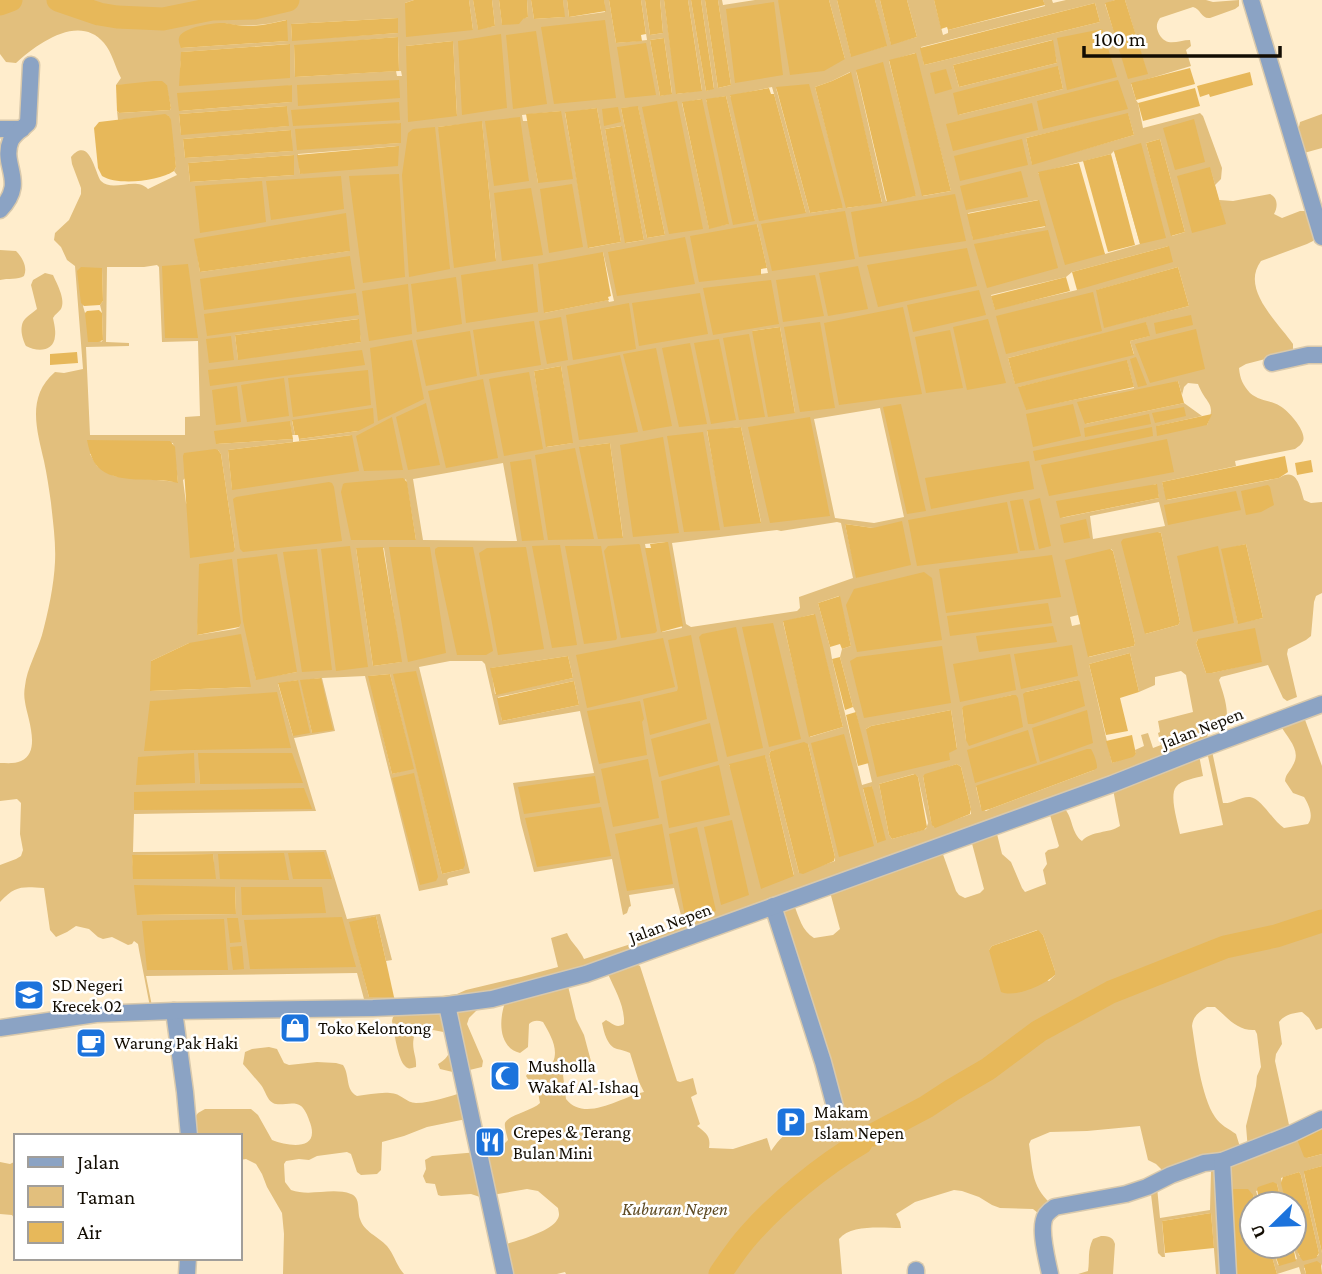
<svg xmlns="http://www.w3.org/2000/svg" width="1322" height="1274" font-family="'Crimson Pro',serif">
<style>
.green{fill:#e2bf7d;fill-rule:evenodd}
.water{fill:#e7b85a}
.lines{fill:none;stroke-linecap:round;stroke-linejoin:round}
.river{stroke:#e7b85a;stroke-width:23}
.minor-casing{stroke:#d9c9ac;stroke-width:19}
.minor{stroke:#8ba3c4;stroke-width:16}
.labels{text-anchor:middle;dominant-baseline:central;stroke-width:5;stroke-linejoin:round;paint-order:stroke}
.street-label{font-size:18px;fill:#130d03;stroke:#fff}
.poi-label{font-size:18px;fill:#130d03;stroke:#fff;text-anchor:start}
.park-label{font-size:18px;font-style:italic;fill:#5f4b24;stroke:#fff}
</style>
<rect width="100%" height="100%" fill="#ffedcc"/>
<!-- green -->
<g class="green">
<path d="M0,0H414L405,3L473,30L469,0H473L478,29L495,26L492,0H499L502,24L528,17L527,0H531L534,19L564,17L563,0H567L569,17L605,12L604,0H609L616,43L647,40L641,0H645L650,35L663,33L660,0H664L677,94L702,90L688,0H691L706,91L714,88L701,0H705L718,88L731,85L718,0H722L723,5L755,0H781H778L845,59L829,0H837L851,56L886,46L875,0H880L891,44L917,37L907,0H934L943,35L948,33V30L1045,6L1043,0H1052L1053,3L1066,0H1115L1105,4L1129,78L1147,73L1125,0H1206L1213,2L1239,0V6L1235,9L1210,18C1201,19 1201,9 1193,7L1160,18C1156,24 1156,27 1159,34C1167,48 1178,40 1190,40L1191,46L1186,50L1191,66L1131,84L1136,100L1138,103L1143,128L1197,114L1200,113L1203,116L1222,168L1221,179L1215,185L1210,167L1225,224L1219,200L1233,201L1270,194C1278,198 1278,207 1274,214L1282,218L1300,211H1306L1310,219L1309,221C1314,228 1316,233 1313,241L1307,244L1261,261C1240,289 1278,322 1293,344V350L1288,353L1246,364L1239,368C1240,379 1243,385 1250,393C1259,401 1270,400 1280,406C1289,411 1307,432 1303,441C1301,445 1299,446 1295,449L1235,461L1236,466L1162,482L1167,500L1279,478C1297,466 1300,487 1304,500L1311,503L1322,502V593L1316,596L1314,602L1311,636L1306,640L1288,649L1287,654L1297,697L1287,701L1283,698L1268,665L1221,677L1219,680C1223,693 1234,721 1220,729C1216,731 1212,731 1208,732L1206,746L1212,751L1223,803C1232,804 1241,796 1250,797C1261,798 1273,821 1284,828L1308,824C1314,816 1309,805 1304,797L1293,793L1285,781C1286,773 1290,772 1293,765C1302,750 1287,738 1281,726L1304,717L1322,766V1028L1316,1030L1309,1018L1302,1012C1293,1013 1284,1015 1279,1022L1282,1044L1276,1054L1275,1061L1291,1134L1299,1135L1307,1158L1322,1154V1166L1305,1171L1304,1174L1322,1253V1266L1321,1264L1304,1268L1306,1274H1301L1299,1267L1277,1274L1269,1246H1272L1278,1265L1297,1259L1293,1246L1294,1235L1299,1256H1318L1319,1253L1301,1175L1299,1172L1281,1178L1286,1204H1282L1277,1184L1256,1191L1260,1204H1256L1253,1195L1234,1274H1216L1211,1213L1162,1221L1165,1257H1162L1158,1253L1150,1186L1164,1172L1156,1164L1148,1160L1140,1126L1087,1131L1050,1132L1031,1140L1029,1144C1033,1171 1031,1189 1055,1207L1044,1218L1033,1209L1000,1208L992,1205L979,1197L962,1191L954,1190L915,1202L896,1214L900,1222L901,1228C883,1228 851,1224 839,1239L842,1274H566L565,1272L557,1274H505L498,1246C511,1243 551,1232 557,1220C560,1215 559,1214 558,1208L538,1191L527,1189L480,1197L471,1194L441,1196L438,1195L435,1184L426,1183L423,1176L426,1169L425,1160L432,1156L478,1152L505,1143L508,1140C507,1135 504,1127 505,1123C508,1115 532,1111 540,1103L537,1087L531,1084L526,1076L530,1070L553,1062C559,1049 550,1034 543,1022C538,1020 533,1020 529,1024L528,1047L520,1053C497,1047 499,1017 506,1000L568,986L576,1019L584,1035L592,1065L569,1069L563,1075L566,1099C585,1123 621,1097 644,1092L639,1082L630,1053C626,1051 622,1050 617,1049C607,1046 604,1032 602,1023L606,1020C612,1023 616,1029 624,1024C625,1006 615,990 608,974L636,964L640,966L677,1081L680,1082L693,1078L697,1094L691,1097L700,1124L697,1126C706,1133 711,1136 709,1148L733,1149L767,1138L771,1151C779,1139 788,1130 802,1125C813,1121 824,1120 833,1111L773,906L492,999L151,1012L139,950L138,944L134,941L132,944L128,945L112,937L103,939L98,937L89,929L76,926L67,932L56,937L50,930L44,888C22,887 16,885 0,902V865L16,859L21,856L23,850L20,834L21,803L17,799L0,801V763C7,763 15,764 21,761C42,752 27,717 25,702C24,697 24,691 25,686C27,668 37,652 42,635C48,613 54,585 55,562C56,543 53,522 51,503C49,489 47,475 44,461C37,430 26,397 55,372L64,373L83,369L75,266L67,260L61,247L54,240L55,233L69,220L81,194V188L72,164L71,157C90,135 95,174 101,181C113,193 135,176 148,189L177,175L174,171L176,167L169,116L165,115L118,120L117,111L119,113L170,110L171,108L166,84L116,85L121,78C115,67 112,52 104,43C79,13 37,44 16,63L6,62L0,54ZM1095,3L1100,22L924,65L921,47ZM398,18V33L292,40L291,24ZM286,20L287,41L181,48L224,23C246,28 265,25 286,20ZM398,37L399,71H401L402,76H397L396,71L295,77L294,46ZM664,38L672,93L660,96L650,40ZM1052,40L1057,63L959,87L953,65ZM453,41V42L457,115L406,46ZM289,44L290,78L180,68L182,52ZM915,53L951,191L923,196L889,61ZM1058,67L1063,89L958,115ZM856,71L916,196H915L886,201ZM850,72L882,202L847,208L815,87L832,81ZM292,85L291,102L179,111ZM772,87L774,94L806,213L730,96ZM776,88L843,208H842L810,213ZM726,96L755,221L706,100ZM701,99L728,224L709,228L682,103ZM287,106L288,126L181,134L179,114ZM638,107L665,235L647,238L621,108ZM597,108L621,242L589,248L565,113ZM561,111L538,183L528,121H523L522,115ZM1128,114L1134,135L1032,164L1026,138ZM482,122L496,260L438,127ZM400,123V143L297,149ZM621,126L644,240L626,243L605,129ZM291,130L292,151L185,158L183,139ZM1160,139L1185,232L1172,236L1146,143ZM398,146L300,174L298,154ZM1114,151L1140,244L1105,254L1038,173L1111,154ZM294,155V175L190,182L188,163ZM1038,200L1045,227L973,239L968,213ZM757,224L768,273L699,281ZM195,239L349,251L200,272ZM1169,246L1077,290L995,309L991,295L1066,277L1072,272ZM603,252L614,301L609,302L608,300L544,313ZM157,265L159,267L162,342L198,341L200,416L185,417V435H90L86,347L129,346V343L106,342L107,267H144ZM1178,267L1189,306L1105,327L1097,290ZM102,268L103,301L100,305L102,313L103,340L101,342L85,313L83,306ZM358,319L361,342L238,359L235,335ZM1146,323L1149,336L1130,341L1134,354L1015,383L1008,358ZM780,327L795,413H794L752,331ZM1127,361L1134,388L1026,409L1019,387ZM561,366L572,443L547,447L534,371ZM1178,381L1182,395L1184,387L1188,383L1198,384C1206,405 1217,402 1207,425L1157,426L1202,416L1184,403L1085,424ZM880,408L904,517L874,523L835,518L814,419ZM292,421L358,431L299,439V441L352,435L232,489L228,450L293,442V439L216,444L290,422L292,435H295ZM741,427L761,522L725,526L707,431ZM173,443L178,482L114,476L97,466L90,454ZM610,443L623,537V538L580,447ZM218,450L221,454L235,549L186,503L183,480ZM503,463L517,541L423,540L413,479ZM406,479L416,540H351ZM1156,484L1159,498L1061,518ZM1159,502L1165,526L1093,539L1090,516ZM837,522L841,523L853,578L799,597L800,608L797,611L691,627L686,624L672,543L777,530L781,531ZM845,524L873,528L857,578ZM1158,532L1161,533L1180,622L1178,625L1145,634ZM666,542L682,628L662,632L645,544ZM1246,544L1263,618L1238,623L1222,550ZM356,548H384L401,662L373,666ZM1111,549L1113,551L1135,643L1134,646L1089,657L1081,624L1072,626L1070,617L1078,615ZM839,596L851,646L842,649L840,657L853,707L856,713L872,782L862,785L832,659L830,647L818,603ZM199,609L240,627L235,629L197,635ZM814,614L843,727L810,737L783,622ZM246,630L297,672L256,679ZM1198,639L1262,661L1212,673H1206L1196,643ZM189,643L251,687L151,691V661ZM1130,653L1139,692L1155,685V677L1181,671L1186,675L1193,712L1158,721L1160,732L1158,733L1161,745L1153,748L1148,733L1141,735L1144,746L1135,750L1136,754L1112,763L1089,664ZM568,656L573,678L495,694L491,668ZM450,661H482L485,664L499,725L580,711L594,773L513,783L521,823L534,872L612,859L623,915L627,913L629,907L631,906L629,895L674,888L684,927L584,959C580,949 571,943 567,933L551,938L558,967L521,977L466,990L457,994L396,1002L394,997H369L350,923L376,916L386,961L392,960L380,914L347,919L326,850L133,852L134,814L316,811L294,738L335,731L322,678L365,676L419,891L448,885L447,880L449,878L470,873L419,667ZM390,674L413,768L392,774L369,676ZM394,674L463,869L442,874ZM320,678L312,733L301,681ZM298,680L293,736L278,684ZM1078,680L1084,706L1026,692ZM574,681L579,705L502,721L498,697ZM1012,695L966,740L962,708ZM951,710L957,748L948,753L866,729L871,726ZM808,744L835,857V861L799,873L769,754L771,751ZM1206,747L1223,825L1180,834C1178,823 1169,796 1176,787C1181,780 1196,778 1203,776L1198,750ZM199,753H292L200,784ZM765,756L794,875V876L729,765ZM957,764L961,767L971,809V814L934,827L931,821L923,776ZM1094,770L990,809L986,811L981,808L976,787ZM914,774L918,777L928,823L926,829L892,839L889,835L879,784ZM1112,784L1120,826C1108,834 1092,830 1082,841C1071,833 1073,817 1064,808L1050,815L1059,846L1057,848L1048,850L1045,853L1047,864L1043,870L1046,884L1025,892L1022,888L1011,862L1002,854L995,826ZM872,786L877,843L863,789ZM970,836L984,889L980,893L965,898L959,895L956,891L940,846ZM213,854L215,879H134L132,855ZM235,887L236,914L137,915ZM830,892L840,929L833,935L814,938C802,931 799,917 794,905ZM1037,930L1043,935L1055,971V975L1049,981L989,950L992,946ZM357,973L364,999L152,1006L146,976ZM1207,1007H1215C1228,1018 1237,1031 1255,1030L1257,1034L1261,1067L1257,1076L1256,1086L1246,1126L1248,1150L1240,1147L1236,1134C1229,1129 1220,1125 1215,1117C1201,1096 1196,1052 1192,1026C1193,1016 1199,1012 1207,1007ZM1204,1171H1211L1210,1210L1160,1218L1157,1187Z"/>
<path d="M1322,114V148L1304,153L1297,136L1300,122Z"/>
<path d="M0,250L16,251C22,257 28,267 24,276C18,280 8,278 0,280Z"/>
<path d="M45,273L53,275C57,284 66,300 61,309C59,312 55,314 53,318C54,323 56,331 55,336C54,352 37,352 26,346C22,338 18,324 27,317C30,314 34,312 37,309L31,285L33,280Z"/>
<path d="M477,1007V1010L469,1018L467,1024L483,1061L482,1067L457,1073L440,1069L438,1064C451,1057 452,1047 454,1034L433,1030L415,1033C410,1049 417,1055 416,1067C410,1068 409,1070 405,1066C398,1060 394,1031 392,1021L393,1017L397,1014Z"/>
<path d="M269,1047L277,1049L284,1063L289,1065L317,1062L336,1063L343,1065C350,1075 345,1090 357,1096C367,1095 380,1092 390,1093C401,1093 406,1103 416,1103C432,1103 449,1096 465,1092L471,1118L427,1127L404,1136L382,1142L381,1170L377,1174L361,1175L357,1172L351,1154L347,1152L317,1156L309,1160L299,1159L286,1161L284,1164L285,1182L291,1190C310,1197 332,1187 351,1194C361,1198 357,1210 360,1219C364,1232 378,1236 387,1246C394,1254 396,1265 404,1274H283L284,1234L282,1213L267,1187L262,1174L256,1164L246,1159L240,1160V1136H198L194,1128L193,1120L198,1113L205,1109H251L258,1115L272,1140C290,1147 322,1151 309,1120C308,1116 304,1108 301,1106C293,1100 281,1107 273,1103C267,1100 265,1090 261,1085C255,1078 249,1071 243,1064L245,1052L252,1049Z"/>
<path d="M16,1161V1221L12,1215L0,1214V1162L10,1164Z"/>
<path d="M1101,1236C1109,1236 1113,1237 1115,1244L1113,1274H1078L1088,1271C1090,1259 1087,1251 1093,1239Z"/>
</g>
<!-- water -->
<g class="water">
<path d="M414,0H469L473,30L406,37L405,3Z"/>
<path d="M473,0H492L495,26L478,30Z"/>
<path d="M499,0H527L528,17L523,19L519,24L502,25Z"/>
<path d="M531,0H563L565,17L534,19Z"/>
<path d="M567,0H604L606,11L569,17Z"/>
<path d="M609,0H641L646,34L641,35L642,41L616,43Z"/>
<path d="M645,0H660L663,33L650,35Z"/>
<path d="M664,0H688L702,91L676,94Z"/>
<path d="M691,0H701L714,89L706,91Z"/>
<path d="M705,0H718L731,85L718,88Z"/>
<path d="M778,0H829L845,59L824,71L790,75Z"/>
<path d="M837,0H875L887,46L851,57Z"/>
<path d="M880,0H907L917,37L891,45Z"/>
<path d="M934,0H1043L1045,5L948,30L947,27L941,29Z"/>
<path d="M1115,0H1125L1148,74L1128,79L1105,3Z"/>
<path d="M774,2L783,75L735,83L726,9Z"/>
<path d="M1095,3L1100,22L924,65L920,48Z"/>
<path d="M398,18V33L292,41L291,24Z"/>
<path d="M287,20L288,41L181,48C180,46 178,40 179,38C181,27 216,22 225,23C233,24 240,26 248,26C261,26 274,23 287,20Z"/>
<path d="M605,20L616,98L554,104L541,27Z"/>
<path d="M1102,29L1117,77L1067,90L1057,38Z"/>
<path d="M536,31L547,104L513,109L506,35Z"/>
<path d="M501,34L507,108L462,115L458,41Z"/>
<path d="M398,37L399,71L295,77L294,45Z"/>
<path d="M664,38L672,94L660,96L650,40Z"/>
<path d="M1053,40L1057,63L959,87L953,65Z"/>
<path d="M453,41L457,116L408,122L406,46Z"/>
<path d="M646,43L656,95L625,98L617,47Z"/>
<path d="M290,44V78L179,86L181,52Z"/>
<path d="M916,53L951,191L922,196L889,60Z"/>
<path d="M883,62L916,196L887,202L856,70Z"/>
<path d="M1058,66L1063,89L958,115L953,93Z"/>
<path d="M1190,68L1195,84L1136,100L1131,83Z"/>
<path d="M946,69L952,89L935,94L930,73Z"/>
<path d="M851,72L882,203L846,208L815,87L832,81Z"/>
<path d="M1250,72L1253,85L1210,97L1209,94L1200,97L1197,86Z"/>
<path d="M399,80L400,98L298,106L297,85Z"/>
<path d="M1118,80L1128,109L1043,129L1037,101Z"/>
<path d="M154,81H162L167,85L171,108L170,110L119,113L117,111L116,85Z"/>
<path d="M809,84L843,208L810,213L776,87Z"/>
<path d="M292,85V102L179,111L177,93Z"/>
<path d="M769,88L771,94H774L806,213L759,221L730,95Z"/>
<path d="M1195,88L1200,106L1143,121L1138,103Z"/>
<path d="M726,96L755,221L733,225L706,99Z"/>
<path d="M702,99L729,224L709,229L682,102Z"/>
<path d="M677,101L703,229L669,234L642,107Z"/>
<path d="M399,102L400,120L293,126L291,110Z"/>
<path d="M1032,103L1038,130L953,151L946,124Z"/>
<path d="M287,106L289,126L181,135L179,114Z"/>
<path d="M638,106L665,235L647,238L621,108Z"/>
<path d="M618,107L621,122L604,126L602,109Z"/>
<path d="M597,108L621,242L588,248L565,112Z"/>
<path d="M561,111L573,179L538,183L526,114Z"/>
<path d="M1128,113L1134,135L1032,165L1026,138Z"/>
<path d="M165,114L169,116L171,120L176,167L174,171C159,181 118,186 102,176L98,168L94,128L99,122Z"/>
<path d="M520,117L529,181L494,186L485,121Z"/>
<path d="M1194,119L1205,162L1175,170L1163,128Z"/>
<path d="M482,121L496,261L454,268L438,127Z"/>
<path d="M401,123V143L297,150L295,129Z"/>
<path d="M622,126L644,240L625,243L605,129Z"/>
<path d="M435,127L450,269L409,277L402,175L408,133L413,129Z"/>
<path d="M291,130L293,151L185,158L183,139Z"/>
<path d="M1022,139L1028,165L960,181L954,156Z"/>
<path d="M1160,139L1185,232L1171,236L1146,143Z"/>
<path d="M1141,143L1166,238L1140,244L1114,151Z"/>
<path d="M399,146L398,166L300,174L297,155Z"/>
<path d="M1111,154L1135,245L1108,252L1083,161Z"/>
<path d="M294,155V175L190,182L188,163Z"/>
<path d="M1079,163L1105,254L1065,265L1038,172Z"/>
<path d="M1210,167L1226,224L1192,233L1177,176Z"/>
<path d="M1021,171L1028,197L966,210L960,186Z"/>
<path d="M399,174L405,277L363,283L349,176Z"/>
<path d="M341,176L344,209L271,220L266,181Z"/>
<path d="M262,181L266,222L200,233L195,186Z"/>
<path d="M572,184L583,247L549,253L540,189Z"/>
<path d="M531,188L543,255L502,261L494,193Z"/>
<path d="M955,194L966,241L859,257L851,212Z"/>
<path d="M1039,200L1046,226L973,240L967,214Z"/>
<path d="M845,211L855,259L772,271L761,224Z"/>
<path d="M346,213L350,251L200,272L194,239Z"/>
<path d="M757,224L767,268L761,269V275L699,282L690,236Z"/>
<path d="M1048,230L1058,268L987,288L974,244Z"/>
<path d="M685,237L695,284L617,296L608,252Z"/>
<path d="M1169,246L1173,262L1077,290L1072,272Z"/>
<path d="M967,248L977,286L878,307L867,265Z"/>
<path d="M603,252L611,296L608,297L609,300L544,313L538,264Z"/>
<path d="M350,256L355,289L204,310L200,279Z"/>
<path d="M188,264L198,338H165L162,266Z"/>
<path d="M533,264L538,312L466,323L461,275Z"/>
<path d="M858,266L868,309L828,316L819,273Z"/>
<path d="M81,267L102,268L103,301L100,305L84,306L81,303L77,271Z"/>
<path d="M1178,267L1189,306L1104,328L1096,290Z"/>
<path d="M815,275L824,316L783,322L776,280Z"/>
<path d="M456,277L462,324L417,332L411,284Z"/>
<path d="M1066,277L1070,291L995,310L991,296Z"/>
<path d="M771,280L779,324L713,335L703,288Z"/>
<path d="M408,284L412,334L369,341L362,291Z"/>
<path d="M979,290L986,315L913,332L907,305Z"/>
<path d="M1093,292L1102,331L1006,354L996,316Z"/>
<path d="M356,293L359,315L207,336L204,314Z"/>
<path d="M700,293L708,334L639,346L632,303Z"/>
<path d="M629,303L636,349L573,360L566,315Z"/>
<path d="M903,307L922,394L839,405L824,323Z"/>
<path d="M99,310L102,313L103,340L98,342H88L85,313L87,311Z"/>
<path d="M1191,315L1193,325L1156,334L1154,323Z"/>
<path d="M561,317L568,360L547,364L539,321Z"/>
<path d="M359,319L361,342L238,360L235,335Z"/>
<path d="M988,319L1006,383L967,390L953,327Z"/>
<path d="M534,321L541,365L480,375L473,330Z"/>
<path d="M820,322L835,408L800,412L784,327Z"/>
<path d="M1146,322L1150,336L1130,341L1134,355L1015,384L1008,358Z"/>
<path d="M780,327L795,413L768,417L752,331Z"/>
<path d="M1196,329L1205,369L1150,383L1135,344Z"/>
<path d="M950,330L963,388L926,393L915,337Z"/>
<path d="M470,331L477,376L426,386L416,340Z"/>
<path d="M749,334L765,417L739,420L723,338Z"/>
<path d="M231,336L234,360L209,363L206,339Z"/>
<path d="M719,339L736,420L711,424L694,343Z"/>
<path d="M412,340L424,399L378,421L370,348Z"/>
<path d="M690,343L707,424L679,427L662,348Z"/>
<path d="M656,348L672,426L643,431L623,354Z"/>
<path d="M362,350L365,365L210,386L208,370Z"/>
<path d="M77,352L78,363L50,365V354Z"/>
<path d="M620,355L638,432L579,440L567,366Z"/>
<path d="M1136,357L1147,385L1138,387L1130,359Z"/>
<path d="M1127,360L1134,387L1026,410L1018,387Z"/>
<path d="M561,366L573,443L546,447L534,371Z"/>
<path d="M368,370L371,405L293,417L288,378Z"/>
<path d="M529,372L543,449L504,456L489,379Z"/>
<path d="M284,378L289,416L247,422L241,385Z"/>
<path d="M483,379L498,458L446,468L428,391Z"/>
<path d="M1178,381L1184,403L1085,424L1077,402Z"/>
<path d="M237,386L241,422L216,425L212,390Z"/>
<path d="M426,403L440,465L408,470L396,417Z"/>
<path d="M901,404L926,511L907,514L883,407Z"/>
<path d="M1073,404L1081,436L1033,447L1026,414Z"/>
<path d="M1184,407L1186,416L1155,423L1152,413Z"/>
<path d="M373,408L374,423L358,431L299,439L298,435H295L292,420Z"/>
<path d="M1149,414L1151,424L1085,437L1084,428Z"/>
<path d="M1212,414L1207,425L1157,436L1156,426Z"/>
<path d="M392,417L403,470L364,471L356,436Z"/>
<path d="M810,417L830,516L770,523L748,427Z"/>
<path d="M290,421L293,439L216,444L214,431Z"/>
<path d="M741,427L761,523L724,527L707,430Z"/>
<path d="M1152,427L1153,436L1035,461L1033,451Z"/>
<path d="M703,432L720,530L684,532L667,436Z"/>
<path d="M352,435L359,471L232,490L228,450Z"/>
<path d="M663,437L679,533L633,537L620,445Z"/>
<path d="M1167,439L1174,472L1049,496L1041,465Z"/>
<path d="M87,440L170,441L175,447L178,483C155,476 115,486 97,466C91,459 89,449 87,440Z"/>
<path d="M610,443L623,538L598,539L579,447Z"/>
<path d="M575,448L594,539L548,540L535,455Z"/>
<path d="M215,449L218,450L221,454L235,549L233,552L190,558L183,456L184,453Z"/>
<path d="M1285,456L1288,472L1279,478L1166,500L1162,482Z"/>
<path d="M531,459L544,540L522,541L510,462Z"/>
<path d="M1311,460L1313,472L1297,475L1295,463Z"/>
<path d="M1029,461L1034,489L931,509L925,478Z"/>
<path d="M403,478L407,482L416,540H351L341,492L343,484L345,483Z"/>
<path d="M329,482L332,483L334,487L342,541L243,552L240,549L233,499L236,497Z"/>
<path d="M1157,484L1159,498L1060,518L1056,501Z"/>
<path d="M1268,485L1270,487L1274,505L1261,512L1246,515L1241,491Z"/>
<path d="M1236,491L1241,510L1168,525L1164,505Z"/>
<path d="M1040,498L1051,546L1039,549L1029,501Z"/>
<path d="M1023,499L1035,550L1020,551L1010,501Z"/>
<path d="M1007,502L1018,553L917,566L908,520Z"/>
<path d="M1086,519L1090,538L1064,543L1060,525Z"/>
<path d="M902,521L911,565L856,578L845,524L873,528Z"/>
<path d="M1158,532L1161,533L1180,622L1178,625L1145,634L1121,542L1123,539Z"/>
<path d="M666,542H668L683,626L661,632L645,548H651L650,544Z"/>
<path d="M639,544L640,545L657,631L655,633L621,638L604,551L608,546Z"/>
<path d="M1246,544L1263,618L1238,624L1221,549Z"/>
<path d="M560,545L577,645L552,648L532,546Z"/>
<path d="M350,546L368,667L336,671L321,549Z"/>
<path d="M565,546H601L617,638L616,640L584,644Z"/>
<path d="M1218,546L1234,623L1193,632L1177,556Z"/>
<path d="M383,547L402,662L373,666L356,548Z"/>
<path d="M389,547H430L446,653L408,662Z"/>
<path d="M438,547H473L493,651L486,655H457L435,553V549Z"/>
<path d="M526,547L544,649L498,655L479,553L487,548Z"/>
<path d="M317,549L332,670L302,672L283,552Z"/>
<path d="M1110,549L1113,551L1135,643L1134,646L1088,657L1065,560Z"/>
<path d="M277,554L297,672L256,680L243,621L237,559Z"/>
<path d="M1052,555L1061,597L946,613L939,569Z"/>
<path d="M232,559L241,623L239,627L197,635L199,564Z"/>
<path d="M924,572L932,578L942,640L857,652L846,605L854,589Z"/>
<path d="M840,596L851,646L842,649L840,644L830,647L818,603Z"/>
<path d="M1048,603L1052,623L950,636L947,616Z"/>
<path d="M815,614L843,727L809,737L783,621Z"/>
<path d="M773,623L801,739L769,747L742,627Z"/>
<path d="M1053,626L1057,642L979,652L976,636Z"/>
<path d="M736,627L763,748L727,757L699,637L702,634Z"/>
<path d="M1255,628L1262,662L1212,673H1206L1196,643L1198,639Z"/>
<path d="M241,634L251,687L150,691L151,661L189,643Z"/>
<path d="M691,635L707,719L650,735L643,699L677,691L678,688L668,640Z"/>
<path d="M663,638L675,687L587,708L576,655Z"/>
<path d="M1072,645L1078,676L1021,689L1014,654Z"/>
<path d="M942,646L951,703L864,718L850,661L857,657Z"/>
<path d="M1130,653L1139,692L1120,698L1128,731L1106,735L1089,664Z"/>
<path d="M1010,654L1016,690L960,702L953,664Z"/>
<path d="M568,656L573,678L496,695L490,668Z"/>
<path d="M840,657L853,707L845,710L832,659Z"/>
<path d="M416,671L464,858L465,865L463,869L442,874L393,674Z"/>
<path d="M390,674L414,769L392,774L368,676Z"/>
<path d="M321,678L333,730L312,733L300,680Z"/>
<path d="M298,680L310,733L293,736L278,683Z"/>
<path d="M1078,680L1080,682L1085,706L1033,724H1028L1023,694L1026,692Z"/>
<path d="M574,681L579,705L502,721L497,698Z"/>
<path d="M277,692L291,748L144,751L150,701Z"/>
<path d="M1012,695H1016L1018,698L1023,727L969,746L966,740L962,708L964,706Z"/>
<path d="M640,701L644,719L642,722L647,755L599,764L587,711Z"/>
<path d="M951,710L957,749L949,753L950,760L877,777L866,729L871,726Z"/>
<path d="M1087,710L1093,743L1040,762L1032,728Z"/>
<path d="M856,712L869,763L858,766L846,715Z"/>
<path d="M710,723L718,761L659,777L651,739Z"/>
<path d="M1028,730L1037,763L975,783L967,750Z"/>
<path d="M844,734L874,846L839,857L811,743Z"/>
<path d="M1132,735L1136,754L1133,757L1112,763L1106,741Z"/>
<path d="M804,742L808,744L835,857L834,861L803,874L799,873L769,754L771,751Z"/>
<path d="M1087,749H1091C1094,754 1097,762 1097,768L1094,770L990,809L982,811L981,808L976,786L978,785Z"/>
<path d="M194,753L195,783L136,785L138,757Z"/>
<path d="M198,753H292L303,783L200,784Z"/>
<path d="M765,755L794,876L761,889L729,764Z"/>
<path d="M648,759L659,818L613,827L601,769Z"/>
<path d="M957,764L961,767L971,809L970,814L935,828L932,825L931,821L923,776L925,774Z"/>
<path d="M719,765L730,815L669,828L661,781Z"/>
<path d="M414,773L438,877L436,881L420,885L392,778Z"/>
<path d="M915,774L918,777L927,827L924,830L892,839L889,835L879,784Z"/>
<path d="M595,776L600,803L524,814L518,787Z"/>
<path d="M872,786L886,840L877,843L863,788Z"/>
<path d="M304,788L312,809L134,810V792Z"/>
<path d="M601,807L611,856L537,867L525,818Z"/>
<path d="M732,820L749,895L721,905L704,827Z"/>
<path d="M662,824L673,884L627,891L615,834Z"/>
<path d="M697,827L716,911L686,921L669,834Z"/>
<path d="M324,852L332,879H293L288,853Z"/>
<path d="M284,853L289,880L220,879L218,854Z"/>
<path d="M213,854L216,879H133L132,855Z"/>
<path d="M134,885L235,887L236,914L137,915Z"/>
<path d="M241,887H322L326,913L242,915Z"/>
<path d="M376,916L394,997H369L349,922Z"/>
<path d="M342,917L356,967L250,969L244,920Z"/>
<path d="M227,918H238L241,942L230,943Z"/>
<path d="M224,919L228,970H147L142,921Z"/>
<path d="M1038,930L1043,935L1055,971V975C1044,985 1016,998 1001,992L989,950L992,946Z"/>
<path d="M242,946L244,969L233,970L230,947Z"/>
<path d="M1322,1126V1154L1307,1158L1304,1157L1297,1139Z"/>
<path d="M1322,1166V1253L1304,1173V1171Z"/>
<path d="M1299,1172L1301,1175L1319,1253L1316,1258L1303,1261C1291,1246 1294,1222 1294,1204H1286L1281,1183L1283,1177Z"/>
<path d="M1273,1182L1277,1184L1282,1204H1260L1257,1189L1258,1187Z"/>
<path d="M1234,1189H1248L1253,1195L1256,1204H1252V1246H1269L1277,1274H1234L1230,1191Z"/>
<path d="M1211,1213L1214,1248L1165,1253L1162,1221Z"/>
<path d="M1272,1246H1293L1296,1261L1279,1266Z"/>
<path d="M1317,1261L1321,1264L1322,1274H1306L1304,1265Z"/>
</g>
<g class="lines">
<!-- river -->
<g class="river">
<path d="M58,0L99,14L117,17L163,19L212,9L254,8L288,0"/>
<path d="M0,4L11,0"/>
<path d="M873,1135L926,1107L952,1090L988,1069L1039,1031L1111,992L1225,947L1276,936L1322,921"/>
<path d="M720,1274C729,1261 738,1247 749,1235C778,1202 823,1165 861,1143"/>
</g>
<!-- minor casing -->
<g class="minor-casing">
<g id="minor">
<path d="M1251,0L1322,237"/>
<path d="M0,129H22"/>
<path d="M0,210C28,181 0,166 11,140C15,133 22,129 28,123L31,65"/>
<path d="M1272,363L1308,355H1322"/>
<path d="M773,906L823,1062L835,1107"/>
<path d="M447,1005L505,1274"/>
<path d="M174,1011L185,1092L189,1136"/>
<path d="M0,1028L96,1014L174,1011L373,1008L447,1005L492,999L586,974L1112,784L1198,750L1322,704"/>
<path d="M187,1274L188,1258"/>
<path d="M916,1274V1270"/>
<path d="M1050,1274C1047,1259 1038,1227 1046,1215C1049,1211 1052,1209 1055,1207L1126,1194L1147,1187L1171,1175L1204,1163L1222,1161"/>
<path d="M1228,1274L1222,1161L1291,1134L1322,1119"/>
</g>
</g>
<!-- minor -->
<use href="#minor" class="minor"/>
</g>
<!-- icons -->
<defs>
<g id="school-square" transform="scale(1.575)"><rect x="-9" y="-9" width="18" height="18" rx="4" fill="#1c73dc" stroke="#fff"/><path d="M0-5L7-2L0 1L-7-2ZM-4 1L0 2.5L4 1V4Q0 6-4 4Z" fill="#fff"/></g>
<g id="shop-square" transform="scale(1.575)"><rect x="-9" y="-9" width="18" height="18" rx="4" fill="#1c73dc" stroke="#fff"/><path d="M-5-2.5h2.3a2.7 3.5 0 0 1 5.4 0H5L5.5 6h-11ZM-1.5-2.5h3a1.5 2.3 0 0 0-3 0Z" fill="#fff"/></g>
<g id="cafe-square" transform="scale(1.575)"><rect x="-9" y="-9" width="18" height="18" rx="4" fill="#1c73dc" stroke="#fff"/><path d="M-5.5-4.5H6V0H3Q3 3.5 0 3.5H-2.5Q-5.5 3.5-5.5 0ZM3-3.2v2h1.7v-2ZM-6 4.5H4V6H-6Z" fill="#fff"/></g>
<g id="mosque-square" transform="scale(1.575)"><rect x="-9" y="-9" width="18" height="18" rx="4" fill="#1c73dc" stroke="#fff"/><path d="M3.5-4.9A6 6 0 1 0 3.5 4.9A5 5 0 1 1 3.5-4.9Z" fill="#fff"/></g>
<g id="parking-square" transform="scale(1.575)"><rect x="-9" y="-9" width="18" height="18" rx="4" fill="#1c73dc" stroke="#fff"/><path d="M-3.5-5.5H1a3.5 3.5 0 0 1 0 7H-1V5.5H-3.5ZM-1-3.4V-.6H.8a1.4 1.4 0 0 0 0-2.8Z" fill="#fff"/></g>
<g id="restaurant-square" transform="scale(1.575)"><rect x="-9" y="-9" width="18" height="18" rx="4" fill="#1c73dc" stroke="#fff"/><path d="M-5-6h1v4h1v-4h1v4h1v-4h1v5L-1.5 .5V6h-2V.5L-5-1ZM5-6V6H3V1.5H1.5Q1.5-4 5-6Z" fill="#fff"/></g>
</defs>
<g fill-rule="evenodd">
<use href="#school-square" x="29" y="995"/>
<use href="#shop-square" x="295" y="1028"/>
<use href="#cafe-square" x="91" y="1043"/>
<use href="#mosque-square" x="505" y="1076"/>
<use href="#parking-square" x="791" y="1122"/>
<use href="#restaurant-square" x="490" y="1142"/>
</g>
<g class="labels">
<!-- street labels -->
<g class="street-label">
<text transform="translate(1202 728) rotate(-21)">Jalan Nepen</text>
<text transform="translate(670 923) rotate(-20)">Jalan Nepen</text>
</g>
<!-- poi labels -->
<g class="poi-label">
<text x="52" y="985">SD Negeri<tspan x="52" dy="21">Krecek 02</tspan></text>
<text x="318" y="1028">Toko Kelontong</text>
<text x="114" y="1043">Warung Pak Haki</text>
<text x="528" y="1066">Musholla<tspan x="528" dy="21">Wakaf Al-Ishaq</tspan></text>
<text x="814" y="1112">Makam<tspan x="814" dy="21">Islam Nepen</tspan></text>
<text x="513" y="1132">Crepes &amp; Terang<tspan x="513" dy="21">Bulan Mini</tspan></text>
</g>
<!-- park labels -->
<g class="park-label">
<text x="675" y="1209">Kuburan Nepen</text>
</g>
</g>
<!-- legend -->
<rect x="14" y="1134" width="228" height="126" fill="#ffffff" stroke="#a19e9a" stroke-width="2"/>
<rect x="28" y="1157" width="35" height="10" fill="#8ba3c4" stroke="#a19e9a" stroke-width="2"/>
<text x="77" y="1169" font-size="21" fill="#130d03">Jalan</text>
<rect x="28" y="1186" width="35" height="21" fill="#e2bf7d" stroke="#a19e9a" stroke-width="2"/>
<text x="77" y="1204" font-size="21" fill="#130d03">Taman</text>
<rect x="28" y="1222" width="35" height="21" fill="#e7b85a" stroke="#a19e9a" stroke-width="2"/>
<text x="77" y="1239" font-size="21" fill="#130d03">Air</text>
<!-- north arrow -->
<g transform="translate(1273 1225) rotate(247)"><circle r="33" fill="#ffffff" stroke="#a19e9a" stroke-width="2"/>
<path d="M0-5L12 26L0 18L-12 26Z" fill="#1c73dc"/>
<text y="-10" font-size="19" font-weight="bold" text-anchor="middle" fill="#130d03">U</text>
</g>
<!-- scale -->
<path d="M1084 46v10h196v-10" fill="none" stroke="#130d03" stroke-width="3.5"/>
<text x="1094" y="46" font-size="21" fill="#130d03" stroke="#ffffff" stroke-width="5" paint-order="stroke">100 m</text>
</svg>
